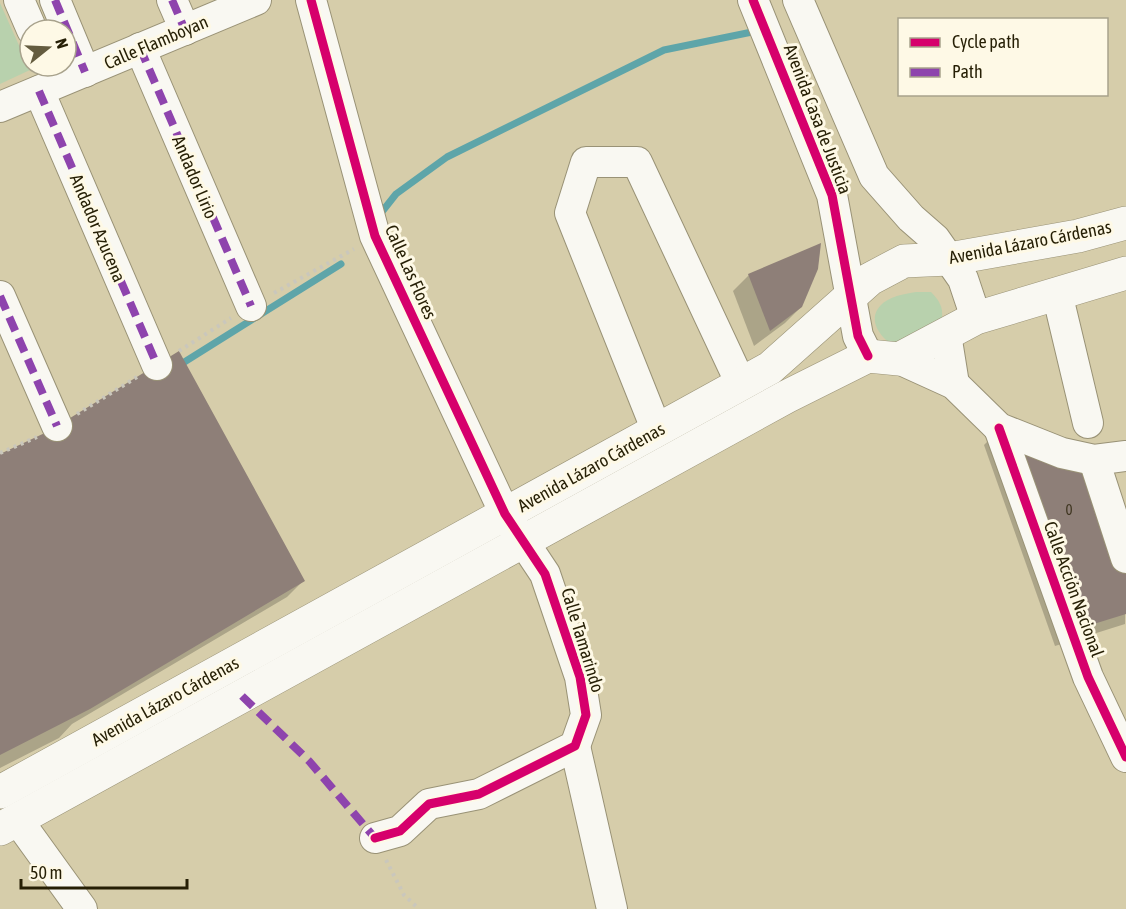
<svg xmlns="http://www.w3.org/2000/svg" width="1126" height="909" font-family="'Asap Condensed',sans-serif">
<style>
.green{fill:#b8d1ad}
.shadow{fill:#0003}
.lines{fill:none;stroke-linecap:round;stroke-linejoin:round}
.stream{stroke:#5ea5a9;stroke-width:7}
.building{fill:#8e7f78}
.minor-casing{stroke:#999276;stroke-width:32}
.major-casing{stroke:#999276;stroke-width:34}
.path{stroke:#cac7bc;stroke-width:4;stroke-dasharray:3 4.5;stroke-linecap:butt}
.minor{stroke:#f9f8f2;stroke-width:30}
.major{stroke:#f9f8f2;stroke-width:33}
.quiet{stroke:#8e44ad;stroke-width:8;stroke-dasharray:15 8;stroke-linecap:butt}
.cycleway-casing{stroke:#fef9e6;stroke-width:13}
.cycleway{stroke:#d6006c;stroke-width:9}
.labels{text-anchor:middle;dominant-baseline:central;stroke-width:6;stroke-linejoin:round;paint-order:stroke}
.number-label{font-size:15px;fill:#403722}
.street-label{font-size:18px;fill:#261f05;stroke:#fef9e6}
</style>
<rect width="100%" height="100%" fill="#d6cdaa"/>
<!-- green -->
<g class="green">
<path d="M0,3L30,70L0,84Z"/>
<path d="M916,292H931C943,304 945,313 939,329L893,345C881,338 867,320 880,306C889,296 904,294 916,292Z"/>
</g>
<!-- shadow -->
<g class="shadow">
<path d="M749,275L801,307L785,323L754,346L733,291Z"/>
<path d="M999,430L1126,563L1125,624L1055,646L984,445Z"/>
<path d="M0,456L303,581L287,597L72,724L59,738L0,768Z"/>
</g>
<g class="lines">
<!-- stream -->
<g class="stream">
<path d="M381,213L396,194L447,157L664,50L752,32"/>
<path d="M178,366L341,264"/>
</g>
</g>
<!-- building -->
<g class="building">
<path d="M821,243L818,269L802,307L770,331L748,274Z"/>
<path d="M179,351L305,581L90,709L0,755V454L49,431Z"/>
<path d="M999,428L1094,460L1126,558V614L1071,631Z"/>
</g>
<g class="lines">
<!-- minor casing -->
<g class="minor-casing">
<g id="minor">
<path d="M19,0L32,30"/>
<path d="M55,0L85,72"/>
<path d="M172,0L185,30"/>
<path d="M311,0L375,236L505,514L545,574L580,677L586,715L575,746L479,794L429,804L400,831L375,838"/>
<path d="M753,0L832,195L858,336L868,356"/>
<path d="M798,0L874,176L911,218L935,239L963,279L976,318"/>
<path d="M140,48L251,306"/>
<path d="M39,91L157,365"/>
<path d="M0,107L256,0"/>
<path d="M1057,293L1088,423"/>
<path d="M0,296L57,426"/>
<path d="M946,334L954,384"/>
<path d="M899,359L954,384L999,428L1062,453L1094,460L1126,456"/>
<path d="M999,428L1088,677L1126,757"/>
<path d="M657,431L570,213L586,162H637L741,384"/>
<path d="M1094,460L1126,558"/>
<path d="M575,746L612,909"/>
<path d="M17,819L82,909"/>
</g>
</g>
<!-- major casing -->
<g class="major-casing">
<g id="major">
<path d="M0,792L770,368L870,279L904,261L949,259L1078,236L1126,223"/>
<path d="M0,829L786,397L868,356L899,359L976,318L1126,273"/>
</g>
</g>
<!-- path -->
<g class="path">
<path d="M274,293L354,249"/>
<path d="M179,351L231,318"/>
<path d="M77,414L137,377"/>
<path d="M0,453L37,437"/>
<path d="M386,860L404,895L419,909"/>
</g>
<!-- minor -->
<use href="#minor" class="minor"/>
<!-- major -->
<use href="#major" class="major"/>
<!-- quiet -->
<g class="quiet">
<path d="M55,0L85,72"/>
<path d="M172,0L185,30"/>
<path d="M140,48L251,306"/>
<path d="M39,91L157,365"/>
<path d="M0,296L57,426"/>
<path d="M242,696L309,761L375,838"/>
</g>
<!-- cycleway casing -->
<g class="cycleway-casing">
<g id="cycleway">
<path d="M311,0L375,236L505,514L545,574L580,677L586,715L575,746L479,794L429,804L400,831L375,838"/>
<path d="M753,0L832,195L858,336L868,356"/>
<path d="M999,428L1088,677L1126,757"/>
</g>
</g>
<!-- cycleway -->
<use href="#cycleway" class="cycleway"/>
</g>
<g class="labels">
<!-- number labels -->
<g class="number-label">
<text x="1069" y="509">0</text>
</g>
<!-- street labels -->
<g class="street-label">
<text transform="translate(156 42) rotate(-23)">Calle Flamboyan</text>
<text transform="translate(818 119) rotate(69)">Avenida Casa de Justicia</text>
<text transform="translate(195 177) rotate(67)">Andador Lirio</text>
<text transform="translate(98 228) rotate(67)">Andador Azucena</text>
<text transform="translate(1030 242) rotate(-11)">Avenida Lázaro Cárdenas</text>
<text transform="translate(411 272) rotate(66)">Calle Las Flores</text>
<text transform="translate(591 467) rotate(-29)">Avenida Lázaro Cárdenas</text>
<text transform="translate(1074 589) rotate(70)">Calle Acción Nacional</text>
<text transform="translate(583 640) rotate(73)">Calle Tamarindo</text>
<text transform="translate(165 701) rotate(-29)">Avenida Lázaro Cárdenas</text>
</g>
</g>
<!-- legend -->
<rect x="898" y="18" width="210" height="78" fill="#fef9e6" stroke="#a8a28c" stroke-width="1.5"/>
<rect x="910" y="38" width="30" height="9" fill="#d6006c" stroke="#a8a28c" stroke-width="1.5"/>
<text x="952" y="48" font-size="18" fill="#261f05">Cycle path</text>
<rect x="910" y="68" width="30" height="9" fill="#8e44ad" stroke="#a8a28c" stroke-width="1.5"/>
<text x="952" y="78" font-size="18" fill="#261f05">Path</text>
<!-- north arrow -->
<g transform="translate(48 48) rotate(72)"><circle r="28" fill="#fef9e6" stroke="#a8a28c" stroke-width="1.5"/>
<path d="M0-4.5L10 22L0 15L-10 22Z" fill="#645c3f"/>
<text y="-9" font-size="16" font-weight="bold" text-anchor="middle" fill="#261f05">N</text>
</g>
<!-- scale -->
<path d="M21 879v9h166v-9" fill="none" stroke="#261f05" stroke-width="3"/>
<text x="30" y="879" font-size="18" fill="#261f05" stroke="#fef9e6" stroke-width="4.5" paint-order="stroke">50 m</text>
</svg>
